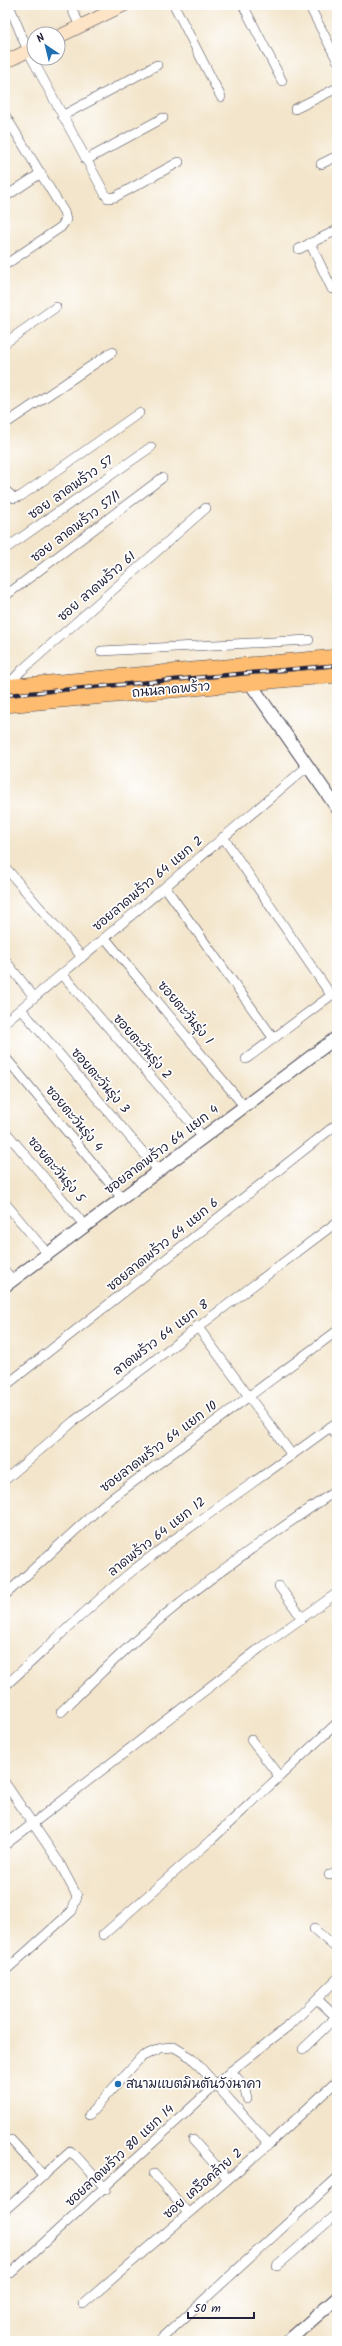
<svg xmlns="http://www.w3.org/2000/svg" width="342" height="2346" font-family="Kalam,'Playpen Sans Thai',sans-serif">
<style>
.lines{fill:none;stroke-linecap:round;stroke-linejoin:round}
.minor-casing{stroke:#413f51;stroke-width:10}
.tertiary-casing{stroke:#413f51;stroke-width:14}
.secondary-casing{stroke:#413f51;stroke-width:14}
.primary-casing{stroke:#413f51;stroke-width:16}
.minor{stroke:#fff;stroke-width:9}
.tertiary{stroke:#fff;stroke-width:12}
.secondary{stroke:#fee4c6;stroke-width:13}
.primary{stroke:#fdbc70;stroke-width:15}
.rail-casing{stroke:#22223b;stroke-width:4}
.rail{stroke:#fff;stroke-width:2.5;stroke-dasharray:8;stroke-linecap:butt}
.poi-dot{fill:#1f6fb2;stroke:#fff;stroke-width:1.5}
.labels{text-anchor:middle;dominant-baseline:central;stroke-width:3.5;stroke-linejoin:round;paint-order:stroke}
.street-label{font-size:13px;fill:#22223b;stroke:#fff}
.poi-label{font-size:13px;fill:#22223b;stroke:#fff;text-anchor:start}
</style>
<rect width="100%" height="100%" fill="#fff"/>
<filter id="ink" filterUnits="userSpaceOnUse"><feTurbulence type="fractalNoise" baseFrequency=".025" numOctaves="2"/><feDisplacementMap in="SourceGraphic" scale="8" xChannelSelector="R" yChannelSelector="G"/><feConvolveMatrix kernelMatrix="1 2 1 2 8 2 1 2 1" color-interpolation-filters="sRGB"/></filter>
<filter id="wash" filterUnits="userSpaceOnUse"><feTurbulence type="fractalNoise" baseFrequency=".012" numOctaves="4" result="noise"/><feDisplacementMap in="SourceGraphic" scale="16" xChannelSelector="R" yChannelSelector="G"/><feGaussianBlur stdDeviation="0.9" result="paint"/><feColorMatrix in="noise" values="0 0 0 0 0 0 0 0 0 0 0 0 0 0 0 0 0 1.4 0 .05"/><feComposite in="paint" operator="in"/></filter>
<g filter="url(#wash)">
<rect width="100%" height="100%" fill="#f3e5cb"/>
</g>
<g filter="url(#ink)">
<g class="lines">
<!-- minor casing -->
<g class="minor-casing">
<g id="minor">
<path d="M9,5L28,51L105,194L108,198L115,197L179,162"/>
<path d="M70,5L80,26"/>
<path d="M174,5L221,97"/>
<path d="M243,5L282,81"/>
<path d="M309,5L337,60"/>
<path d="M295,109L337,88"/>
<path d="M5,115L64,212L66,220L61,227L5,265"/>
<path d="M62,116L157,65"/>
<path d="M86,160L163,118"/>
<path d="M321,164L337,156"/>
<path d="M5,197L41,173"/>
<path d="M310,243L332,289"/>
<path d="M299,249L337,230"/>
<path d="M5,343L56,307"/>
<path d="M5,424L112,352"/>
<path d="M5,490L14,498L21,496L139,413"/>
<path d="M5,549L151,447"/>
<path d="M5,596L162,478"/>
<path d="M101,651L309,640"/>
<path d="M6,687L22,670L206,508"/>
<path d="M223,837L331,995"/>
<path d="M5,867L82,957"/>
<path d="M165,887L274,1039"/>
<path d="M105,938L244,1106"/>
<path d="M5,960L34,997"/>
<path d="M62,974L203,1137"/>
<path d="M21,1009L159,1171"/>
<path d="M5,1022L308,766"/>
<path d="M5,1057L122,1198"/>
<path d="M246,1059L337,991"/>
<path d="M5,1131L86,1227"/>
<path d="M5,1203L47,1253"/>
<path d="M5,1271L13,1280"/>
<path d="M197,1326L292,1455"/>
<path d="M5,1386L337,1124"/>
<path d="M330,1427L337,1436"/>
<path d="M5,1480L74,1421L337,1222"/>
<path d="M279,1586L302,1618"/>
<path d="M5,1595L104,1504L337,1331"/>
<path d="M5,1686C47,1648 87,1608 131,1572C198,1519 269,1473 337,1422"/>
<path d="M61,1712C98,1675 136,1638 177,1605C228,1564 282,1527 337,1490"/>
<path d="M251,1740L279,1776"/>
<path d="M5,1783L59,1862L77,1896L72,1911L5,1971"/>
<path d="M5,1845L260,1648L337,1593"/>
<path d="M329,1875L337,1874"/>
<path d="M314,1929L337,1949"/>
<path d="M103,1935L210,1841L337,1723"/>
<path d="M317,1999L336,2017"/>
<path d="M303,2049L337,2016"/>
<path d="M231,2071L244,2086L247,2099"/>
<path d="M89,2115L141,2057L161,2048L174,2047L192,2058L269,2144"/>
<path d="M11,2140L44,2176"/>
<path d="M193,2140L228,2179"/>
<path d="M154,2174L188,2213"/>
<path d="M5,2210L70,2152L76,2156L106,2189"/>
<path d="M277,2266L337,2214"/>
<path d="M11,2273L231,2071L291,2024L337,1979"/>
<path d="M83,2304L269,2144L337,2081"/>
<path d="M159,2341L337,2178"/>
</g>
</g>
<!-- tertiary casing -->
<g class="tertiary-casing">
<g id="tertiary">
<path d="M250,683L337,808"/>
<path d="M5,1286L337,1037"/>
<path d="M288,2341L337,2298"/>
</g>
</g>
<!-- secondary casing -->
<g class="secondary-casing">
<g id="secondary">
<path d="M58,37L124,5"/>
<path d="M5,62L34,48"/>
</g>
</g>
<!-- primary casing -->
<g class="primary-casing">
<g id="primary">
<path d="M5,687L337,657"/>
<path d="M5,705L337,675"/>
</g>
</g>
<!-- minor -->
<use href="#minor" class="minor"/>
<!-- tertiary -->
<use href="#tertiary" class="tertiary"/>
<!-- secondary -->
<use href="#secondary" class="secondary"/>
<!-- primary -->
<use href="#primary" class="primary"/>
<!-- rail casing -->
<g class="rail-casing">
<path id="rail" d="M5,695L337,665"/>
</g>
<!-- rail -->
<use href="#rail" class="rail"/>
</g>
</g>
<!-- markers -->
<circle class="poi-dot" cx="118" cy="2084" r="4"/>
<g class="labels">
<!-- street labels -->
<g class="street-label">
<text transform="translate(71 488) rotate(-35)">ซอย ลาดพร้าว 57</text>
<text transform="translate(76 527) rotate(-37)">ซอย ลาดพร้าว 57/1</text>
<text transform="translate(97 587) rotate(-41)">ซอย ลาดพร้าว 61</text>
<text transform="translate(171 690) rotate(-5)">ถนนลาดพร้าว</text>
<text transform="translate(148 884) rotate(-40)">ซอยลาดพร้าว 64 แยก 2</text>
<text transform="translate(185 1013) rotate(50)">ซอยตะวันรุ่ง 1</text>
<text transform="translate(142 1047) rotate(49)">ซอยตะวันรุ่ง 2</text>
<text transform="translate(100 1081) rotate(49)">ซอยตะวันรุ่ง 3</text>
<text transform="translate(74 1119) rotate(50)">ซอยตะวันรุ่ง 4</text>
<text transform="translate(162 1150) rotate(-37)">ซอยลาดพร้าว 64 แยก 4</text>
<text transform="translate(56 1170) rotate(50)">ซอยตะวันรุ่ง 5</text>
<text transform="translate(163 1245) rotate(-39)">ซอยลาดพร้าว 64 แยก 6</text>
<text transform="translate(161 1338) rotate(-37)">ลาดพร้าว 64 แยก 8</text>
<text transform="translate(159 1447) rotate(-37)">ซอยลาดพร้าว 64 แยก 10</text>
<text transform="translate(157 1537) rotate(-38)">ลาดพร้าว 64 แยก 12</text>
<text transform="translate(120 2156) rotate(-43)">ซอยลาดพร้าว 80 แยก 14</text>
<text transform="translate(203 2184) rotate(-41)">ซอย เครือคล้าย 2</text>
</g>
<!-- poi labels -->
<g class="poi-label">
<text x="126" y="2084">สนามแบตมินตันวังนาคา</text>
</g>
</g>
<!-- margin -->
<rect width="342" height="2346" fill="none" stroke="#fff" stroke-width="20"/>
<!-- north arrow -->
<g transform="translate(46 46) rotate(325)"><circle r="19" fill="#ffffff" stroke="#a7a7b1"/>
<path d="M0-3L7 15L0 10L-7 15Z" fill="#1f6fb2"/>
<text y="-6" font-size="11" font-weight="bold" text-anchor="middle" fill="#22223b">N</text>
</g>
<!-- scale -->
<path d="M188 2312v6h66v-6" fill="none" stroke="#22223b" stroke-width="2"/>
<text x="194" y="2312" font-size="12" fill="#22223b" stroke="#ffffff" stroke-width="3" paint-order="stroke">50 m</text>
</svg>
